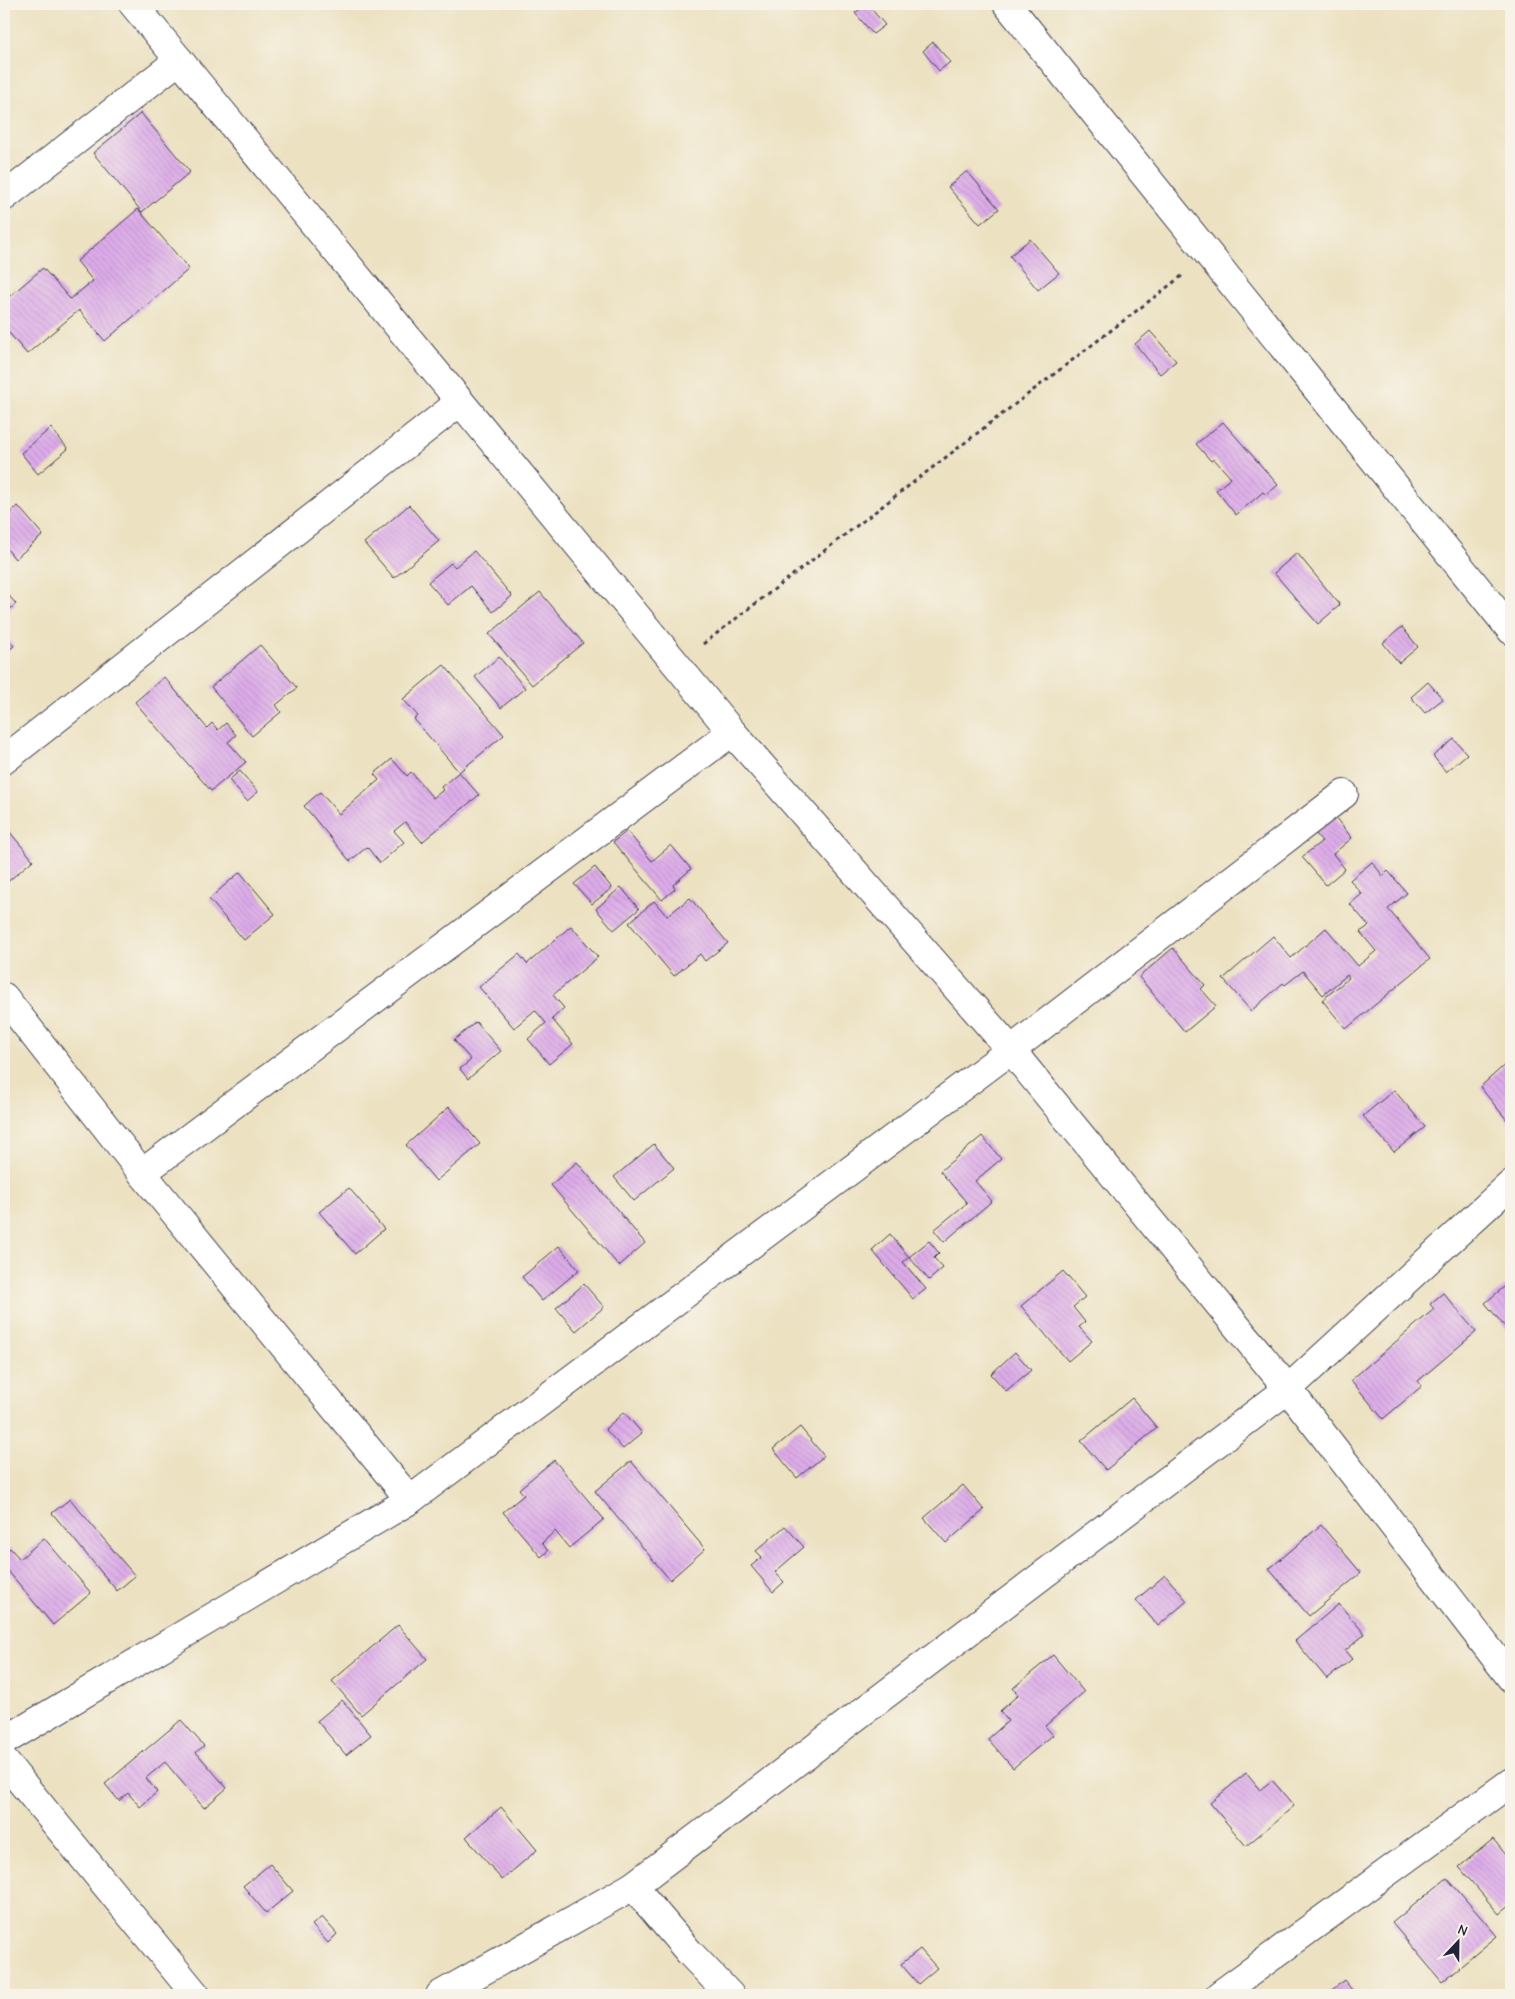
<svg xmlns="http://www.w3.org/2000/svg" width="1515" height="1999" font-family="'Comic Neue',sans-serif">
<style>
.building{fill:url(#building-back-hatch)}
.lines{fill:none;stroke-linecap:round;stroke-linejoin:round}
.minor-casing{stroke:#403f4f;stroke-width:30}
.path{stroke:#403f4f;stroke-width:3;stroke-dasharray:4 4;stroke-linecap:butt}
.minor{stroke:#fff;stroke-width:28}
</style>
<defs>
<pattern id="building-back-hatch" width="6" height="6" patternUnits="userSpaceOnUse" patternTransform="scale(1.25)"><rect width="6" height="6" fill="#ddace9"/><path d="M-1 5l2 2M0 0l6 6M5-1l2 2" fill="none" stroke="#bd94c9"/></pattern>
</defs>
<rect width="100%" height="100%" fill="#f7f3e8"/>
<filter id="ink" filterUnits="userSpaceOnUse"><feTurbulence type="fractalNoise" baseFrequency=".02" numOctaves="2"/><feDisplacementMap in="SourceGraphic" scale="10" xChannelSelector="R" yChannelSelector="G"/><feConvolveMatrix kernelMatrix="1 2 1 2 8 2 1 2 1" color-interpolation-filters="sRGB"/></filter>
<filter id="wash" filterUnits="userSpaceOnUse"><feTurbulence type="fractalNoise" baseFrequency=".0096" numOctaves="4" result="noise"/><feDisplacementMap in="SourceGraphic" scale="20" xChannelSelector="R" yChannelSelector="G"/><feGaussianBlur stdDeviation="1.12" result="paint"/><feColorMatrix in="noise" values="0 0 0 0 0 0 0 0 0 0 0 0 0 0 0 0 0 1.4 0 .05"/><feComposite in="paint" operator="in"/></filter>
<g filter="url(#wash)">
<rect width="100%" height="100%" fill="#ece1c1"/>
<g id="blocks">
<!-- building -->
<g class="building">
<path d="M867,4L885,25L873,34L855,13Z"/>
<path d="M933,42L950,62L939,71L923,51Z"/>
<path d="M141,113L190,172L142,212L93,153Z"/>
<path d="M967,171L999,209L980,224L948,187Z"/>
<path d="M138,209L189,269L105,341L79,310L27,354L4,327V301L43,268L70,299L93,281L77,261Z"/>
<path d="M1030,239L1059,273L1038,290L1010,256Z"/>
<path d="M1150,331L1176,361L1160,374L1135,344Z"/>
<path d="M1223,422L1278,485L1266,495L1263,492L1236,515L1216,490L1231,478L1214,459L1211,461L1196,444Z"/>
<path d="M51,428L68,449L38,474L21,453Z"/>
<path d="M409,505L439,541L394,578L364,543Z"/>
<path d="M18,506L43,535L15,559L4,545V517Z"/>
<path d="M474,551L512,596L493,612L471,586L448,605L428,582L451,563L455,567Z"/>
<path d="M1297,553L1340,605L1318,624L1274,573Z"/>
<path d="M4,590L16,604L4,614Z"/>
<path d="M540,592L583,643L532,685L489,634Z"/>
<path d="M1402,627L1418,647L1399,663L1383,643Z"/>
<path d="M4,634L14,646L4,654Z"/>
<path d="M260,645L297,688L276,705L281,712L252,736L211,687Z"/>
<path d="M499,657L525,688L501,708L475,677Z"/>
<path d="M444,665L504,735L459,772L414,719L418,716L403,699Z"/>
<path d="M164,677L207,728L212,723L218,730L226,723L236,735L228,742L246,762L211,791L135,702Z"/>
<path d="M1428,682L1443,699L1425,713L1411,697Z"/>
<path d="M1454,739L1467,754L1446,772L1433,756Z"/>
<path d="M392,759L407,776L411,772L433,798L443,790L441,787L459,772L479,795L422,842L405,822L394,831L404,842L380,863L367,847L350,861L304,806L320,792L339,814L379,780L374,774Z"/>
<path d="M240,771L258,792L247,801L229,780Z"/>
<path d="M1330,811L1352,838L1333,854L1345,869L1326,885L1302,857L1322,841L1310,827Z"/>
<path d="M4,825L33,860L4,885Z"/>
<path d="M627,831L652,861L671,845L691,869L673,885L675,889L662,900L613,842Z"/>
<path d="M1372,862L1383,876L1388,871L1407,893L1388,909L1430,959L1346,1029L1322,1000L1349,978L1347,975L1323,995L1303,971L1285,985L1283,983L1251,1011L1223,979L1273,936L1291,958L1326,928L1358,966L1376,951L1360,932L1369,926L1350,904L1362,894L1350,880Z"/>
<path d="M595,867L612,888L592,904L574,884Z"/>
<path d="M240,872L275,914L244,940L209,899Z"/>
<path d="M621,887L639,909L614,930L596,909Z"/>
<path d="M690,898L728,943L705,961L700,954L674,976L629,923L654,901L667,916Z"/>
<path d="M571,926L598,957L553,995L564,1008L552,1019L573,1044L549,1064L528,1039L546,1023L535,1010L514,1028L479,987L519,954L527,964Z"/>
<path d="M1173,948L1205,985L1201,989L1216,1006L1185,1032L1139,977Z"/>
<path d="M476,1022L501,1051L468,1079L460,1069L471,1060L454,1040Z"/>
<path d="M1509,1061L1511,1064V1125L1480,1087Z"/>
<path d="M1394,1090L1425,1127L1394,1152L1363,1116Z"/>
<path d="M449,1107L480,1144L436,1181L406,1145Z"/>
<path d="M982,1136L1001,1159L975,1181L992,1201L944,1242L934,1230L967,1203L940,1171Z"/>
<path d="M654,1144L674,1168L634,1201L614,1177Z"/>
<path d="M577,1162L645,1243L619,1266L551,1185Z"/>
<path d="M349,1188L384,1229L355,1254L319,1212Z"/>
<path d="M890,1234L909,1257L903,1262L926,1289L913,1299L872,1250Z"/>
<path d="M929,1241L939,1253L934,1258L943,1268L929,1280L909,1257Z"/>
<path d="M559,1246L579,1270L542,1301L522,1277Z"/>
<path d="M1063,1271L1085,1297L1073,1307L1085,1322L1079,1327L1092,1341L1068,1361L1021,1306Z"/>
<path d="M1511,1281V1334L1485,1303Z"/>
<path d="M584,1284L604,1307L576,1331L556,1308Z"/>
<path d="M1443,1293L1476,1332L1418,1381L1422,1386L1383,1419L1351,1380L1434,1309L1430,1304Z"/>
<path d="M1015,1352L1031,1370L1006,1391L991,1374Z"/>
<path d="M1132,1398L1157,1428L1106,1470L1081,1441Z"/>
<path d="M624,1412L642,1433L623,1449L605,1429Z"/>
<path d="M800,1427L824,1456L797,1478L773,1449Z"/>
<path d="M554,1460L604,1519L569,1548L555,1531L542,1543L548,1551L541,1557L503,1512L524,1495L519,1489Z"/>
<path d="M631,1461L705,1549L670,1580L595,1491Z"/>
<path d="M963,1485L984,1510L946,1543L924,1518Z"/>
<path d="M70,1499L135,1576L117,1591L52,1513Z"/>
<path d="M1321,1525L1361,1573L1309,1616L1269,1569Z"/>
<path d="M785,1526L804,1547L775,1572L784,1582L773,1592L751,1566L762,1557L756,1551Z"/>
<path d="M44,1538L91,1593L53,1625L4,1566V1554L10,1548L20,1559Z"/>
<path d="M1165,1575L1187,1601L1158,1626L1136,1600Z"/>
<path d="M1339,1604L1365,1634L1345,1651L1352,1659L1327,1679L1295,1641Z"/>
<path d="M398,1625L427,1659L361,1715L332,1681Z"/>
<path d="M1053,1655L1084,1692L1045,1726L1053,1735L1013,1768L988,1739L1008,1721L1000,1711L1018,1695L1013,1688Z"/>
<path d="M342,1700L371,1735L346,1755L317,1721Z"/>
<path d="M181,1720L204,1746L196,1752L227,1788L204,1808L165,1762L146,1778L157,1792L140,1807L128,1793L119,1801L105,1784Z"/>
<path d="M1246,1773L1260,1790L1272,1780L1294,1806L1246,1846L1210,1803Z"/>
<path d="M501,1807L537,1850L502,1880L466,1837Z"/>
<path d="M1493,1839L1511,1861V1904L1499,1914L1459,1867Z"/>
<path d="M270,1864L293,1891L266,1913L243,1886Z"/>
<path d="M1447,1878L1497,1936L1442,1982L1392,1923Z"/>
<path d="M322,1917L337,1934L328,1943L312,1925Z"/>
<path d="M920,1949L937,1968L918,1984L901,1964Z"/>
<path d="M1344,1980L1356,1995H1326Z"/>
</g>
</g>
</g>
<g filter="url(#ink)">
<use href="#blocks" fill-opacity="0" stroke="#403f4f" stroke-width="1"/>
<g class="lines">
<!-- minor casing -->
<g class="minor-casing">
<g id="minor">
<path d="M133,4L732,732L1011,1050L1288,1389L1511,1678"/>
<path d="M1007,4L1511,630"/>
<path d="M4,197L179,60"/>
<path d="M4,760L460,402"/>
<path d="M4,997L142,1173L410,1500"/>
<path d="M142,1173L732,732"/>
<path d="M4,1741L410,1500L1011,1050L1344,794"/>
<path d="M4,1761L196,1995"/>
<path d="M633,1886L689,1952L730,1995"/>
<path d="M440,1995L633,1886L1288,1389L1511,1184"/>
<path d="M1219,1995L1511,1782"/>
</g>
</g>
<!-- path -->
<path class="path" d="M703,644L1183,275"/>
<!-- minor -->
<use href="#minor" class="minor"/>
</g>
</g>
<!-- margin -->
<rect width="1515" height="1999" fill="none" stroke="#f7f3e8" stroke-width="20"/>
<!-- north arrow -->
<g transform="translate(1458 1942) rotate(22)" stroke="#f7f3e8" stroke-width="4" paint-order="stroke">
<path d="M0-4L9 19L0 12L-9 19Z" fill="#22223b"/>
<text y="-8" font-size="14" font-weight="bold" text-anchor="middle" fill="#22223b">N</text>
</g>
</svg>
